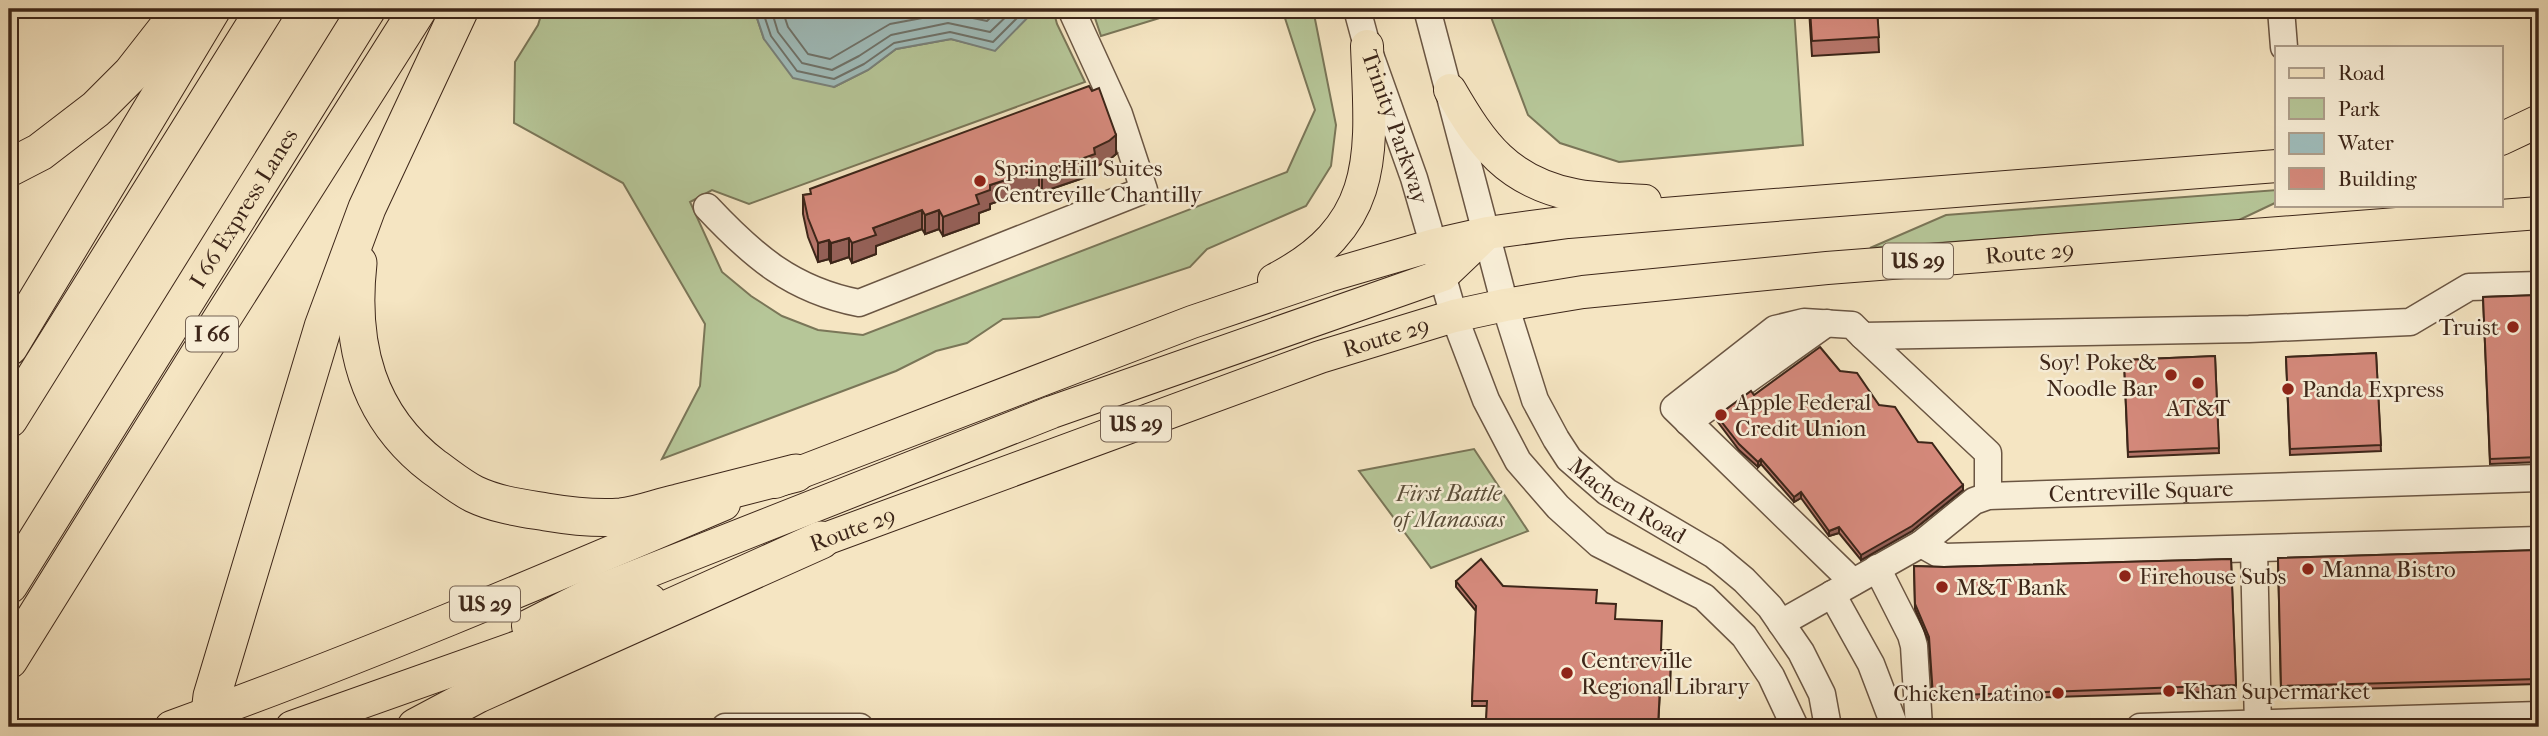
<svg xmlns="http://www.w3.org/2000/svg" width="2548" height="736" font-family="'IM FELL French Canon',serif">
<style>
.green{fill:#b6c698;stroke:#7a7658;stroke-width:2}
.water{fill:#9fbdbc;stroke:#78817b;stroke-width:2}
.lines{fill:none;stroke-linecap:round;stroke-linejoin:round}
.shore{stroke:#6e726a;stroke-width:2}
.minor-casing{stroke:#6b5643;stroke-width:29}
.major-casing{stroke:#3d2619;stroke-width:34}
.highway-casing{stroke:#3d2619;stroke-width:39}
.minor{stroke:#f8eed7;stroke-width:26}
.major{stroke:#f5e5c2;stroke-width:32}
.highway{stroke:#f5e5c2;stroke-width:37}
.wall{fill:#b6766a;stroke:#3d2619;stroke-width:2}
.shaded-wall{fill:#946056;stroke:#3d2619;stroke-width:2}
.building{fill:#d4897b;stroke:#3d2619;stroke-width:2}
.poi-dot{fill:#8f2418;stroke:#f8eed7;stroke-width:2.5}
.labels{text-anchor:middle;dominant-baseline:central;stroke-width:5;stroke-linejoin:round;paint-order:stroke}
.shield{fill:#f8eed7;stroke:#756252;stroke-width:2}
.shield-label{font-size:21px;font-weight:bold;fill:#3d2619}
.street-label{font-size:23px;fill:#3d2619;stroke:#f8eed7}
.poi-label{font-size:23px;fill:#3d2619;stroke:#f8eed7;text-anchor:start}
.park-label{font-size:23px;font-style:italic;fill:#5b4e39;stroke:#f8eed7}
</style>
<rect width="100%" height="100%" fill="#f5e5c2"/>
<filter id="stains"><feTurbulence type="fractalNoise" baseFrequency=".00286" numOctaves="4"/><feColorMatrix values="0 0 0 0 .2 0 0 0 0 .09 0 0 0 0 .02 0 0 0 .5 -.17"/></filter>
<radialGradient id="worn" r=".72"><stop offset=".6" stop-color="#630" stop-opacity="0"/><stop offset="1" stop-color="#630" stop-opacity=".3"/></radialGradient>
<!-- green -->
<g class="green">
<path d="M543,9H754L764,39L834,87L868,70L896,49L951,39L995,50L1035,9H1053L1057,24L1085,82L749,204L712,190L690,202L722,272L751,296L782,316L818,330L863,335L1287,172L1315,110L1282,9H1313L1336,125L1331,166L1306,206L1207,249L1190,267L1039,317L1003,319L967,343L936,351L896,371L662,459L700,386L705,324L623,183L514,123L515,62L538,25Z"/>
<path d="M1092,9H1189L1101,36Z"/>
<path d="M1488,9H1794L1803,145L1619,162L1560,143L1528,115Z"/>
<path d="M2277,190V202L2237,221L1870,248L1946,215Z"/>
<path d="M1474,449L1528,531L1431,568L1359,471Z"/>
</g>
<!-- water -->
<path class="water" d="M754,9H1036L995,51L951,39L896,49L868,70L834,87L793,78L764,39Z"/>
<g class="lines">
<!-- shore -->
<g class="shore">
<path d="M762,9L771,36L797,71L834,79L864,64L894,43L950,32L993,42L1026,9"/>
<path d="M771,9L778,32L802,63L832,70L859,56L891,35L948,23L990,32L1014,9"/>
<path d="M782,9L788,27L808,54L830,59L890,24L949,13L987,21L999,9"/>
</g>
<!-- minor casing -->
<g class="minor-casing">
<g id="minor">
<path id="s1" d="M1357,9L1367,46L1414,178L1454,316L1486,400L1518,461L1558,507L1599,544L1704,597L1744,636L1771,676L1795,727"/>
<path id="s2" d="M1427,9L1505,305L1535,400L1556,439L1569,459L1607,492L1714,555L1744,580L1770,607L1801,652L1822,694L1828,727"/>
<path d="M2281,9L2284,47"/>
<path d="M707,207C753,256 792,290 859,303L1144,190L1119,114L1071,9"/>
<path d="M1863,336L1988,453V496"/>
<path d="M1688,422L1827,323"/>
<path d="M1921,544L1944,557L2539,540"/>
<path d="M2254,549L2258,727"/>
<path d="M1877,568L1911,635L1914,646L1919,727"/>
<path d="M1853,582L1674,408L1775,329L1804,322L1852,325L1863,336L2249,329L2410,322L2469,287L2539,285"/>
<path d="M1832,594L1871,664L1895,727"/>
<path id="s3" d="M1781,623L1921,544L1974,501L1988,496L2539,478"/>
<path d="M725,727H860"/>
<path d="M2140,727L2539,715"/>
</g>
</g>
<!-- major casing -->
<g class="major-casing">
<g id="major">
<path d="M1450,90C1482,145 1507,181 1574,195C1597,200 1622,199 1645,201"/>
<path d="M2501,139L2539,121"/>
<path d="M1274,280C1382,224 1371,152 1367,46"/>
<path d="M775,482L1192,322L1328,276L1434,245L1487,233L1568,222L1737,208L2277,166"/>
<path id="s4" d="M798,549L1320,357L1454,316L1505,305L1583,292L1827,268L2539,213"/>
<path d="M528,626L591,594L1052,412L1443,275L1486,234"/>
<path d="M171,727C358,660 541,582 724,504"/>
<path d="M292,727L650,600"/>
</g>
</g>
<!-- highway casing -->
<g class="highway-casing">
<g id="highway">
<path d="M9,168L40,152L96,109L132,73L168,27L199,9"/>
<path d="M358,263C349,345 367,416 434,467C447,476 460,487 474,494C497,505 522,508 546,512C570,516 596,519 621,517C639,515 659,507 678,503C717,493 757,483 796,473"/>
<path d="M9,347L212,9"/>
<path d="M9,419L265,9"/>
<path id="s5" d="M9,585L367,9"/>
<path d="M9,660L197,358L418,9"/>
<path d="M213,727L210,713L212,696L323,327L367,208L460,9"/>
<path d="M416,727L478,694L821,540"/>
</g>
</g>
<!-- minor -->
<use href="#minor" class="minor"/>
<!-- major -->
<use href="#major" class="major"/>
<!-- highway -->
<use href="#highway" class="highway"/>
</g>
<!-- wall -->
<g class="wall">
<path d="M1809,9H1877L1879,52L1812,56Z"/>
<path d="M1116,154L1109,160L1095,167V174L1042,192L1039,188L990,204V209L979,213V223L943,236L939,229L925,234L922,229L876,246V254L852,263L849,257L831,263L829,259L818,262L808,237L803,214V195Z"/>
<path d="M2539,295V462L2490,464L2483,297Z"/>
<path d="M2376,353L2381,451L2290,455L2286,357Z"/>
<path d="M2215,356L2219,453L2128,457L2124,360Z"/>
<path d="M1840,371L1879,405L1918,442L1963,490L1912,531L1861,560L1839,533L1829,536L1801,498L1794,502L1761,464L1758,467L1739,450L1717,421V416L1754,395Z"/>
<path d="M2539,550V684L2281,691L2278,558Z"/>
<path d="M2231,559L2236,691L1933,701L1929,642L1915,609L1914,566L1944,567Z"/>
<path d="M1456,581L1503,586L1596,603L1615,619L1661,650H1671L1670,692H1660L1658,727H1486L1487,706H1472L1476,611L1456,587Z"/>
</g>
<!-- shaded-wall -->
<g class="shaded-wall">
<path d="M1116,135V154L1109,160L1095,167V174L1042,192V173L1094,148Z"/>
<path d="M1039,169V188L990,204V209L979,213V223L943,236V217L990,185Z"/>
<path d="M922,210V229L876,246V254L852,263V243L873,228Z"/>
<path d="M939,210V229L925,234V215Z"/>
<path d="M849,238V257L831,263V243Z"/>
<path d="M829,240V259L818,262V243Z"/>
<path d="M1761,459V464L1758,467V462Z"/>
<path d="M1963,485V490L1912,531L1861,560V555Z"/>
<path d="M1801,492V498L1794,502V497Z"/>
<path d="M1839,527V533L1829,536V531Z"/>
</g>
<!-- building -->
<g class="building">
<path d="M1810,9H1877L1879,37L1812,41Z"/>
<path d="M1089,86L1092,91L1099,88L1116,135L1109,141L1094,148L1095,154L1042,173L1039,169L990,185V190L976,195L979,204L943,217L939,210L925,215L922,210L873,228L876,235L852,243L849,238L831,243L829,240L818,243L808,218L803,195L811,194L810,189Z"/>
<path d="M2539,295V457L2490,459L2483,297Z"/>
<path d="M1820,347L1840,371L1857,373L1879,405L1895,407L1918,442L1932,443L1963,485L1912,526L1861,555L1839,527L1829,531L1801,492L1794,497L1761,459L1758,462L1739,444L1717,416L1751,391L1754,395Z"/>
<path d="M2376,353L2381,445L2290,449L2286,357Z"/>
<path d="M2215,356L2219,448L2128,452L2124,360Z"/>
<path d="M2539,550V679L2281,686L2278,558Z"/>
<path d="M1481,559L1503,586L1597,590L1596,603L1616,604L1615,619L1662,621L1661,650H1671L1670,686H1660L1658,727H1508L1509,722L1486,721L1487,701H1472L1476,606L1456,581Z"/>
<path d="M2231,559L2236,685L1933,696L1929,637L1915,604L1914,566L1944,567Z"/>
</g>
<!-- markers -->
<g class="poi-dot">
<circle cx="980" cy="181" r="7"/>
<circle cx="2513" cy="327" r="7"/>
<circle cx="2171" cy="375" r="7"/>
<circle cx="2198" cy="383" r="7"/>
<circle cx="2288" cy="389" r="7"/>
<circle cx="1721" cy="415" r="7"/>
<circle cx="2308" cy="569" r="7"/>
<circle cx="2125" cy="576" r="7"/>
<circle cx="1942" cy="587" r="7"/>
<circle cx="1567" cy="673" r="7"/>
<circle cx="2169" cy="691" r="7"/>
<circle cx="2058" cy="693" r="7"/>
</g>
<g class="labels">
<!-- shield labels -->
<g class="shield">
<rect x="1883" y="243.5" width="70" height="35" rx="5"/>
<rect x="186" y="316.5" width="52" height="35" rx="5"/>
<rect x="1101" y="406.5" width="70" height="35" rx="5"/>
<rect x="450" y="586.5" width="70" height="35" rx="5"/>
</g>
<g class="shield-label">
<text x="1918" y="261">US 29</text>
<text x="212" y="334">I 66</text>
<text x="1136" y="424">US 29</text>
<text x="485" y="604">US 29</text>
</g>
<!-- street labels -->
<g class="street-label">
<text stroke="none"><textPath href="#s1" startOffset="124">Trinity Parkway</textPath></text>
<text stroke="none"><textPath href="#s5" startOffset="444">I 66 Express Lanes</textPath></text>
<text stroke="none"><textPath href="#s4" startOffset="1276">Route 29</textPath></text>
<text stroke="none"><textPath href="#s4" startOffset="625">Route 29</textPath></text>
<text stroke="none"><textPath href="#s3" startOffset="397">Centreville Square</textPath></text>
<text stroke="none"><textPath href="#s2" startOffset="546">Machen Road</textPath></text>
<text stroke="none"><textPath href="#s4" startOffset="58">Route 29</textPath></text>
</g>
<!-- poi labels -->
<g class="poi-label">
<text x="994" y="168">SpringHill Suites<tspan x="994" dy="26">Centreville Chantilly</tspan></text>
<text x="2499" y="327" text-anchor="end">Truist</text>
<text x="2157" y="362" text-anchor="end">Soy! Poke &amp;<tspan x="2157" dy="26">Noodle Bar</tspan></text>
<text x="2302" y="389">Panda Express</text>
<text x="1735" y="402">Apple Federal<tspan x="1735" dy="26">Credit Union</tspan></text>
<text x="2198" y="408" text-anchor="middle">AT&amp;T</text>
<text x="2322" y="569">Manna Bistro</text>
<text x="2139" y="576">Firehouse Subs</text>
<text x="1956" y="587">M&amp;T Bank</text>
<text x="1581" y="660">Centreville<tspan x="1581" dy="26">Regional Library</tspan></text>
<text x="2183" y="691">Khan Supermarket</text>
<text x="2044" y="693" text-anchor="end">Chicken Latino</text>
</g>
<!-- park labels -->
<g class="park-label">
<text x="1449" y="493">First Battle<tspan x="1449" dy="26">of Manassas</tspan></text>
</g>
</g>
<!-- margin -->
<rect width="2548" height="736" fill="none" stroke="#f5e5c2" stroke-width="35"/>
<rect x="10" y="10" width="2527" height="715" fill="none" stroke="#3d2619" stroke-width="3.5"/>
<rect x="18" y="18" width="2513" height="701" fill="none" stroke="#3d2619" stroke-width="2"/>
<!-- legend -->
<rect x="2275" y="46" width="228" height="161" fill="#f8eed7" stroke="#ad9e8b" stroke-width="2"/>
<rect x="2289" y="68" width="35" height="10" fill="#f5e5c2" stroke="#ad9e8b" stroke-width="2"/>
<text x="2338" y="80" font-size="21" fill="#3d2619">Road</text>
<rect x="2289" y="98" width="35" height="21" fill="#b6c698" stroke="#ad9e8b" stroke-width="2"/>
<text x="2338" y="116" font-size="21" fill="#3d2619">Park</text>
<rect x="2289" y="133" width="35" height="21" fill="#9fbdbc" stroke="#ad9e8b" stroke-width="2"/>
<text x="2338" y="150" font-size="21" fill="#3d2619">Water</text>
<rect x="2289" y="168" width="35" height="21" fill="#d4897b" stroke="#ad9e8b" stroke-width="2"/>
<text x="2338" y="186" font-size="21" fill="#3d2619">Building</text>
<rect width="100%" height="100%" filter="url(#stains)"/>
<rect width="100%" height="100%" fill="url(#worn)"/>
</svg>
